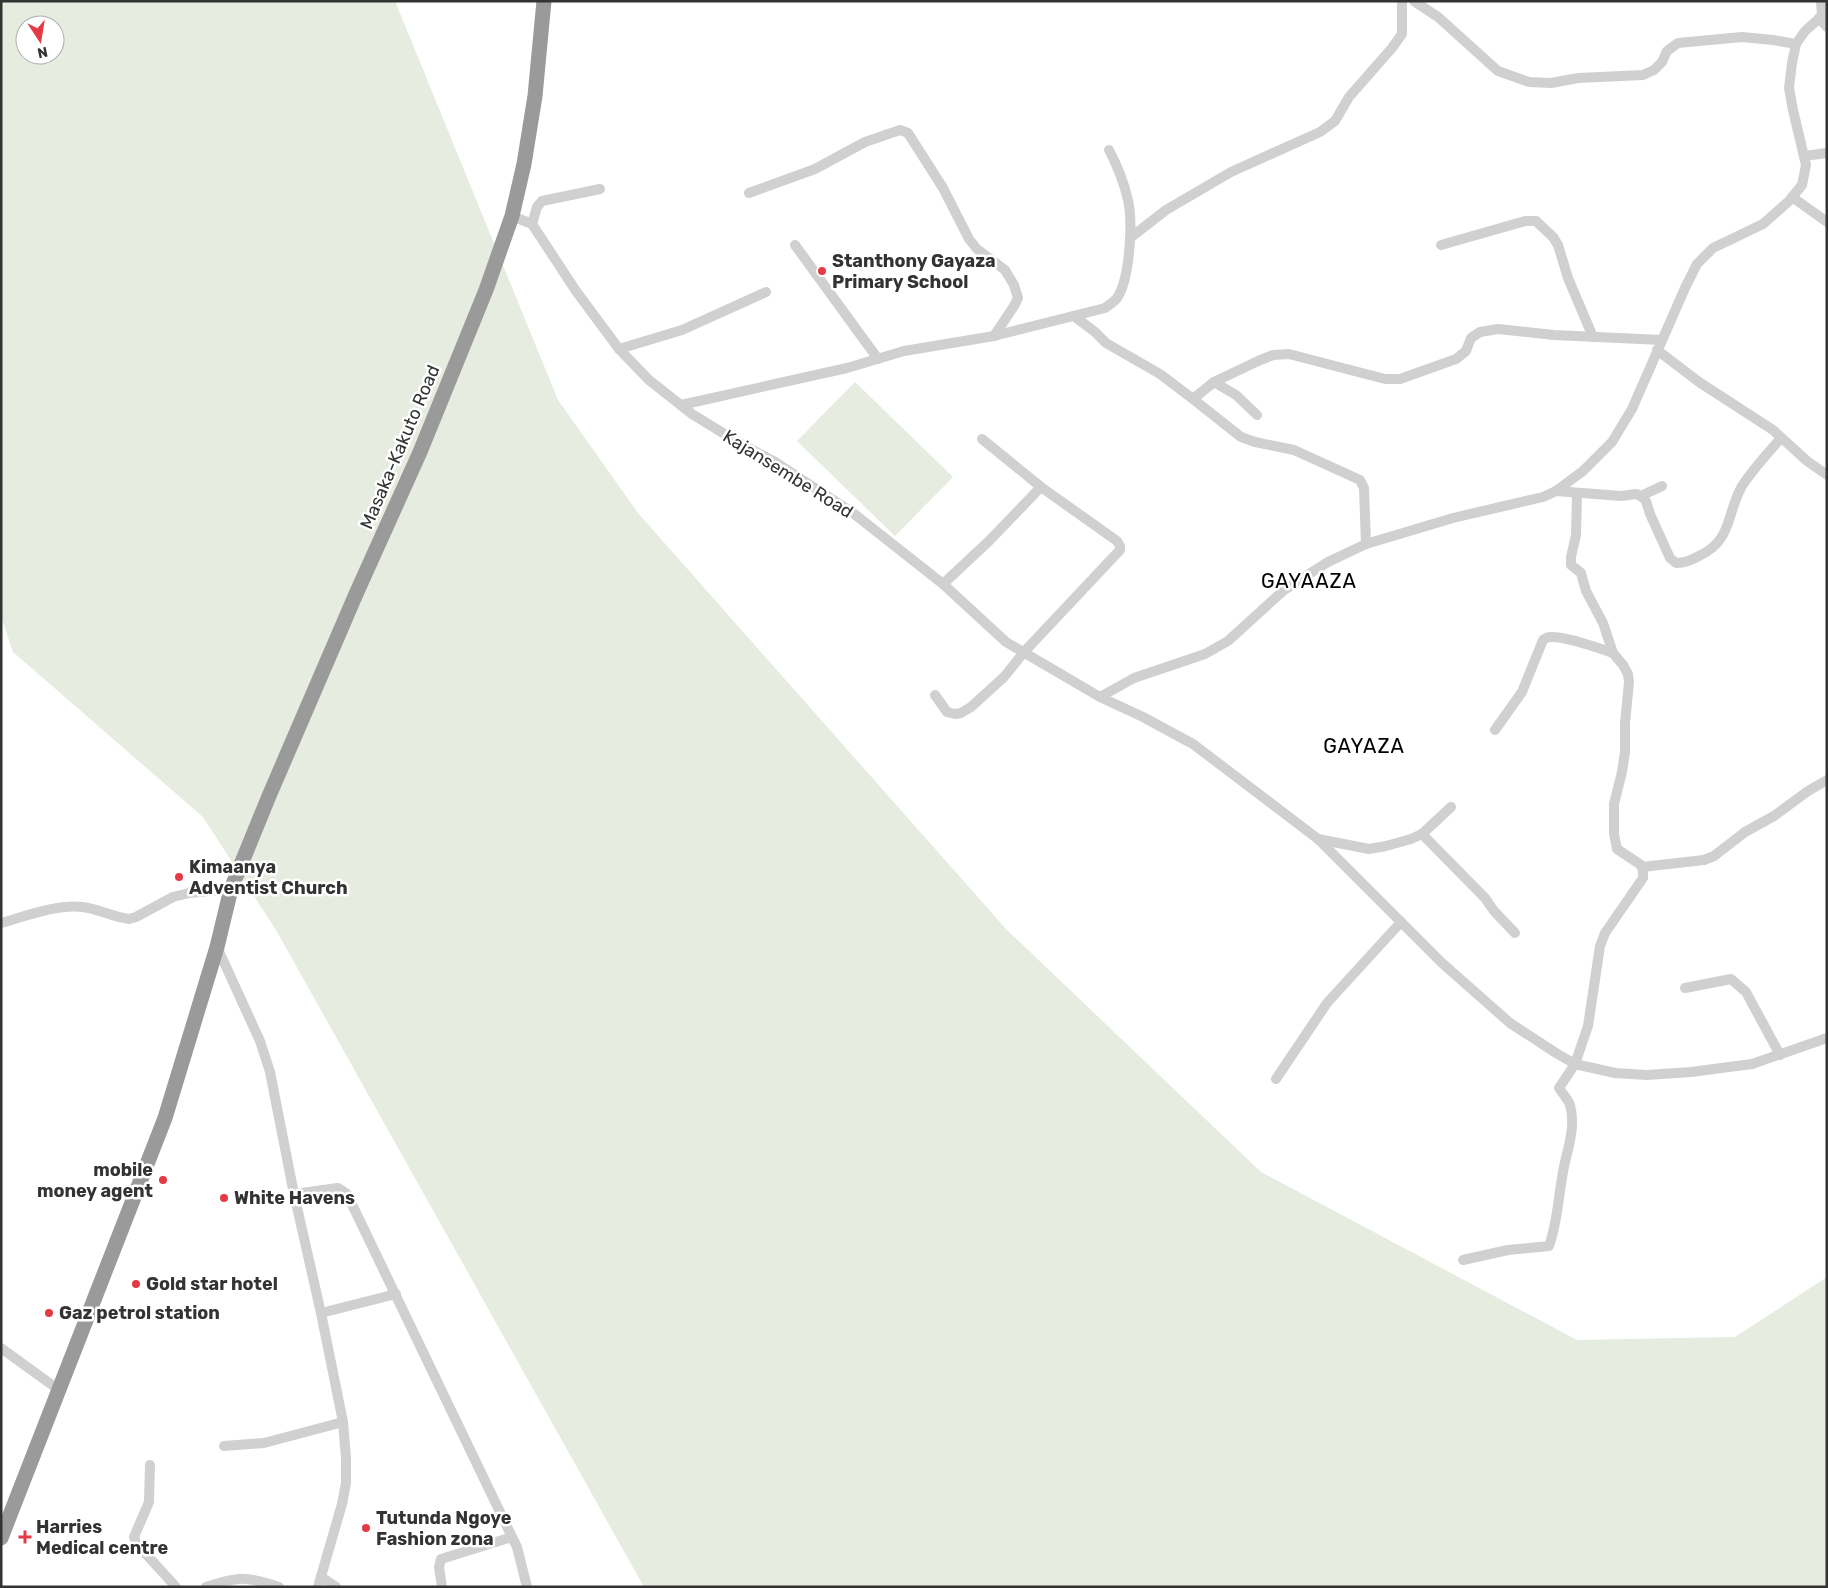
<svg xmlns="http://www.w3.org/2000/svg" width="1828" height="1588" font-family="Rubik,sans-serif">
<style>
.green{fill:#e6ecdf;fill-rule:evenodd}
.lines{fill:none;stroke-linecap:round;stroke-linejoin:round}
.minor{stroke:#d0d0d0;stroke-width:10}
.highway{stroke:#9a9a9a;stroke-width:15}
.poi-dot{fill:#e63946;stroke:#fff;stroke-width:2}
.labels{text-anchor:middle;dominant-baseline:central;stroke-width:5;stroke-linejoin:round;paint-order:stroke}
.poi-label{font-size:18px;font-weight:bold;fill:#333;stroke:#fff;text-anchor:start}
.street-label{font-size:18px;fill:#333;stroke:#fff}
.quarter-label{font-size:20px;letter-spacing:1px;fill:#000;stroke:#fff}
</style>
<rect width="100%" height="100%" fill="#fff"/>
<!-- green -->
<g class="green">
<path d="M1,1H395L558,400L638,513L1006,929L1261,1172L1577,1340L1735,1337L1827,1277V1587H644L276,930L203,817L13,652L1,616ZM25,25H55V55H25Z"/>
<path d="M855,382L953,477L895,536L797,441Z"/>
</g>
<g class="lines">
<!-- minor -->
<g class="minor">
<path d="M1414,1L1438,17L1498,71L1529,82L1551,83L1578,78L1643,75L1654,70L1662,62L1667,51L1678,43L1742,37L1773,40L1796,44"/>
<path d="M1819,18L1827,27"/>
<path d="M1804,156L1827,153"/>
<path d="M749,193L815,169L865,142L900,130L908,133L943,188L969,239L977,249L1005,270L1014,285L1018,298L1014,306L994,336"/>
<path d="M1792,197L1827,222"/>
<path d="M512,216L532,224L576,291L619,349L649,380L692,414L736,441L775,462L853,513L943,584L1006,642L1100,697L1143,717L1193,744L1318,839L1442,963L1510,1023L1556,1053L1575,1064L1615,1073L1647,1075L1691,1072L1752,1064L1827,1038"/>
<path d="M532,224L537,207L542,201L600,189"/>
<path d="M1130,238L1166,210L1231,172L1320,132L1335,121L1349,97L1392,48L1402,34V1"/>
<path d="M795,245L878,359"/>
<path d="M1441,245L1525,221H1536L1553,237L1558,245L1568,278L1593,337"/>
<path d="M1074,316L1095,332L1106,343L1160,374L1193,399L1214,382L1258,361L1273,355L1289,354L1385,379H1400L1456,359L1466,351L1471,338L1480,332L1498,329L1554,335L1662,340"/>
<path d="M619,349L682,330L766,292"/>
<path d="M1657,350L1699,382L1773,430L1807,461L1827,475"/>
<path d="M1214,382L1236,395L1257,415"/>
<path d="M1193,399L1241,437L1255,442L1294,450L1360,480L1364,488L1366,544"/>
<path d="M681,405L847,368L904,351L994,336L1105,308C1109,305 1114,302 1117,298C1130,279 1133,223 1128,200C1124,183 1117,165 1109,150"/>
<path d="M1556,491L1621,496L1636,494L1641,496L1646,501L1650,514L1670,558L1676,563C1685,563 1691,560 1699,556C1733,540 1726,514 1742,486C1753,469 1768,453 1781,438"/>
<path d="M1641,496L1662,486"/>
<path d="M943,584L989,541L1041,487"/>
<path d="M935,695L947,712L955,714L961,713L971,707L1004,677L1024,652L1120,550V546L1117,541L1041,487L982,439"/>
<path d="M1100,697L1134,678L1205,654L1228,641L1284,590L1328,562L1366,544L1453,518L1543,497L1556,491L1583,471L1612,442L1632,409L1685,288L1697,264L1713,248L1763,224L1789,201L1802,185L1806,165L1793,110L1789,88L1792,63L1796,44L1805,31L1822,16L1821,1"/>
<path d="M1495,730L1522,692L1543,640C1546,638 1547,637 1550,637C1564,636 1599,648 1613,653"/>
<path d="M1422,834L1485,898L1494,911L1515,933"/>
<path d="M1318,839L1369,849L1386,846L1411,839L1422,834L1451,807"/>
<path d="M1642,867L1704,860L1714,856L1745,832L1774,816L1808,791L1827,780"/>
<path d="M1,923C26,916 56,904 83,907C98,909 113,917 129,919L136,917L173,897L189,893L231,889"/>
<path d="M217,947L260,1041L270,1072L294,1194L321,1313L343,1422L346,1458V1483L342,1504L318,1587"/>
<path d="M1685,988L1731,979L1746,992L1780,1055"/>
<path d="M1276,1079L1327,1003L1401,922"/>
<path d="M294,1194L338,1188L347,1194L512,1537L517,1547L527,1587"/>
<path d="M1463,1260L1508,1250L1549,1246C1557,1224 1558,1201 1562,1178C1565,1154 1577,1130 1570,1105C1568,1099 1562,1093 1559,1088L1575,1064L1588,1026L1600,946L1605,933L1643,878V871L1641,865L1617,849L1614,834V804L1622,772L1625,752V723L1629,682L1628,674L1623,665L1613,653L1603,623L1586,591L1581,573L1571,565V557L1576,535L1577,494"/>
<path d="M321,1313L396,1294"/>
<path d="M1,1348L59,1390"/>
<path d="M224,1446L264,1443L343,1422"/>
<path d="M150,1465L149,1502L134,1537L136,1543L176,1587"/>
<path d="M321,1577L336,1587"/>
<path d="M206,1587C240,1576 245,1576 279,1587"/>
<path d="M442,1587L439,1567L441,1559L512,1537"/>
</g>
<!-- highway -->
<path class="highway" d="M1,1538L165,1118L217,947L231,889L269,796L356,594L420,452L486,290L512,216L524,164L535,96L544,1"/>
</g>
<!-- markers -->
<g class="poi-dot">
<circle cx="822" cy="271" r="5"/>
<circle cx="179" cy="877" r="5"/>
<circle cx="163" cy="1180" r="5"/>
<circle cx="224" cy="1198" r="5"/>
<circle cx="136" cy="1284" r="5"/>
<circle cx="49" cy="1313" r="5"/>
<circle cx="366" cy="1528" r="5"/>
<path d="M22.5 1529.5h5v5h5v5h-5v5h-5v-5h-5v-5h5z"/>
</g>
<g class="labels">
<!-- poi labels -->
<g class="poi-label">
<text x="832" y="261">Stanthony Gayaza<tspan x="832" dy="21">Primary School</tspan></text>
<text x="189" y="867">Kimaanya<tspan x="189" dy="21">Adventist Church</tspan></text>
<text x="153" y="1170" text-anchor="end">mobile<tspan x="153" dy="21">money agent</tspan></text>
<text x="234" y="1198">White Havens</text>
<text x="146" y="1284">Gold star hotel</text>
<text x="59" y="1313">Gaz petrol station</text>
<text x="376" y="1518">Tutunda Ngoye<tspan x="376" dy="21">Fashion zona</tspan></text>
<text x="36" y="1527">Harries<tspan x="36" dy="21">Medical centre</tspan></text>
</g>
<!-- street labels -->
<g class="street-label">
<text transform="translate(400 447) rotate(-67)">Masaka-Kakuto Road</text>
<text transform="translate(788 474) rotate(32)">Kajansembe Road</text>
</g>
<!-- quarter labels -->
<g class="quarter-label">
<text x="1309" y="581">GAYAAZA</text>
<text x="1364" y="746">GAYAZA</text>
</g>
</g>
<!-- border -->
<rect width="1828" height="1588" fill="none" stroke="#333333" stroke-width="5"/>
<!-- north arrow -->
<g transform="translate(40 40) rotate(168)"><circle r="24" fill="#ffffff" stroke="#adadad"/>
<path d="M0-4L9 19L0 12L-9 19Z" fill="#e63946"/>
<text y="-8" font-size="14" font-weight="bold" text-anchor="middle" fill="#333333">N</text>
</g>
</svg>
